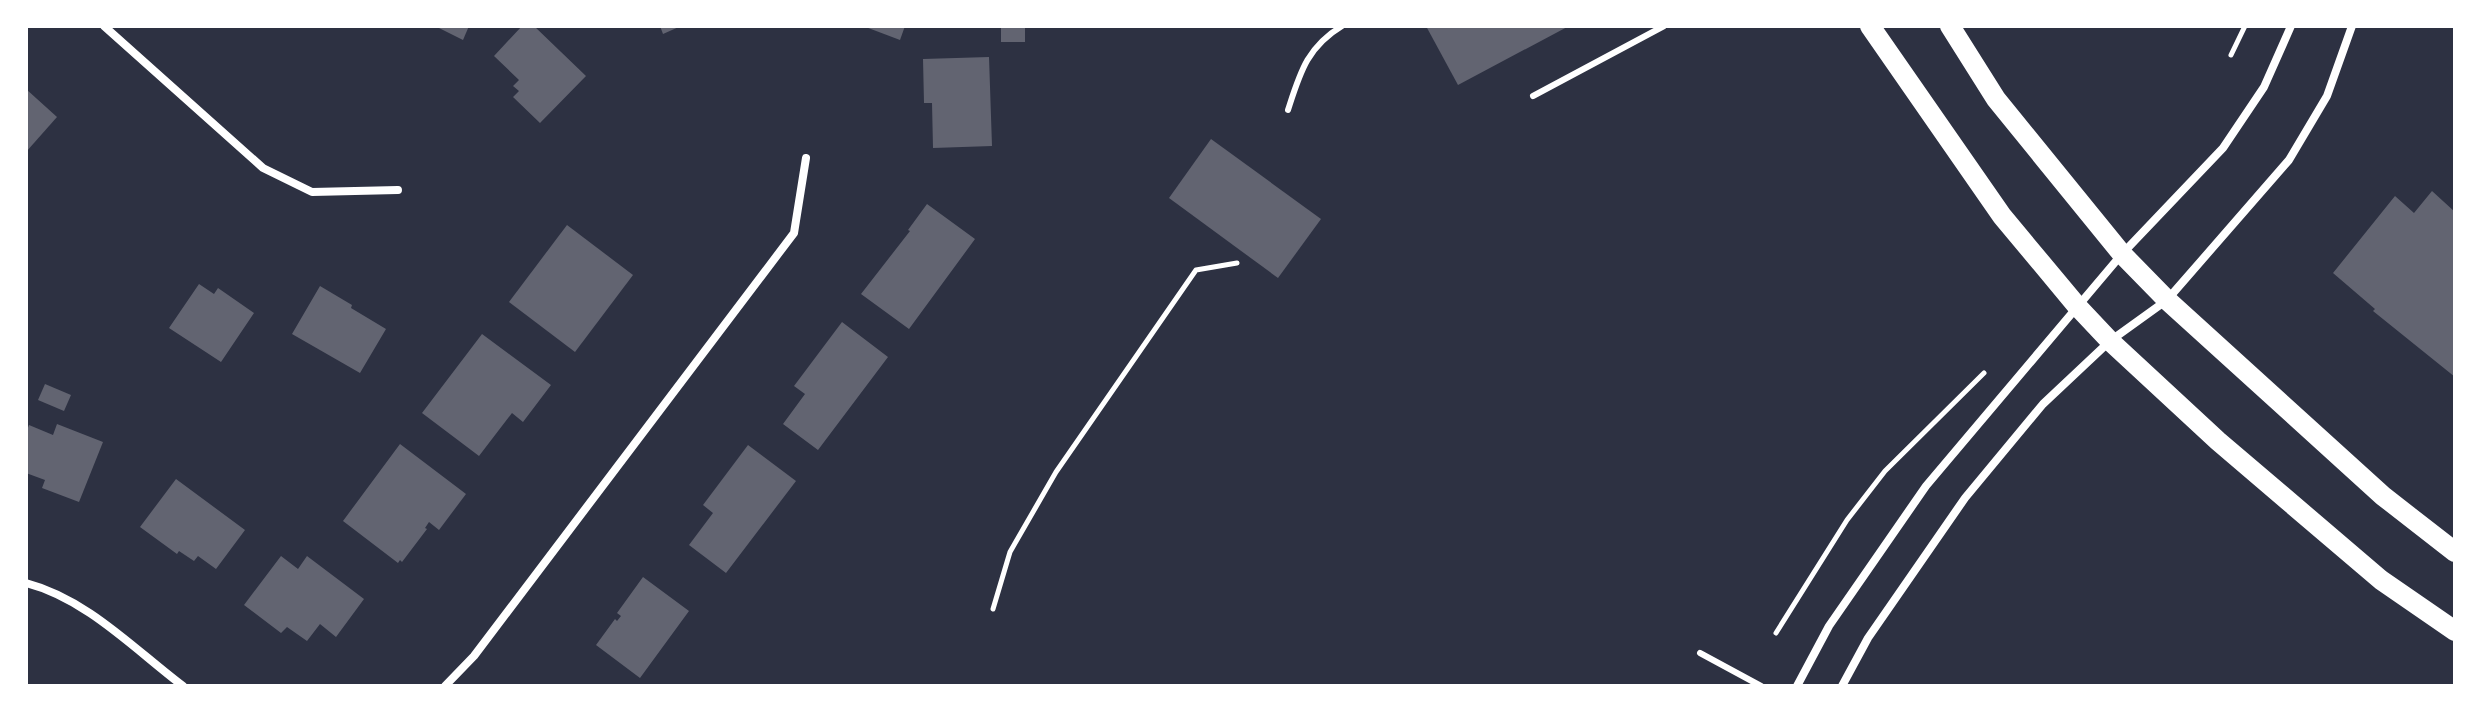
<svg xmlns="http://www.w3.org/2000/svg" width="2481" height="712" font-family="'Source Sans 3',sans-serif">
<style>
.building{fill:#626471}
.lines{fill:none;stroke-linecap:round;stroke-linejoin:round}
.path{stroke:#fff;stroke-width:5}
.service{stroke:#fff;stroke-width:6}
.minor{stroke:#fff;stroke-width:8}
.primary{stroke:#fff;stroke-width:20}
</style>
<rect width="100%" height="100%" fill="#2d3142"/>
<!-- building -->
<g class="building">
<path d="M435,26H469L463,40Z"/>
<path d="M522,26H534L586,76L540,123L513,97L519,91L513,86L519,80L494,56Z"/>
<path d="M660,26H681L663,34Z"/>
<path d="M863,26H905L900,40Z"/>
<rect x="1001" y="26" width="24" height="16"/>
<path d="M1426,26H1569L1458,85Z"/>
<path d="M989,57L992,146L933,148L932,103H924L923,59Z"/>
<path d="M26,89L57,117L26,152Z"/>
<path d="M1211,139L1321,219L1278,278L1169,198Z"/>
<path d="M2432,191L2455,212V377L2373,311L2375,309L2333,273L2395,196L2414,213Z"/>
<path d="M927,204L975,239L909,329L861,294L910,231L908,230Z"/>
<path d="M567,225L633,275L575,352L509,302Z"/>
<path d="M199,284L214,294L218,288L254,313L221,362L169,328Z"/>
<path d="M320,286L352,305L351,308L386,329L360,373L292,334Z"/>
<path d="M842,322L888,357L818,450L783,424L805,394L794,386Z"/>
<path d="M482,334L551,385L523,422L512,413L479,456L422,413Z"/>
<path d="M45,384L71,395L64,411L38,400Z"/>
<path d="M57,424L103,442L79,502L42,488L45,480L26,473V433L29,425L53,435Z"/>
<path d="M400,444L466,494L439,530L429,522L425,528L427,529L402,562L400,560L398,563L343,521Z"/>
<path d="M748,445L796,481L726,573L689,545L713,513L703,505Z"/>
<path d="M176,479L245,530L216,569L198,556L194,561L179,551L177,554L140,527Z"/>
<path d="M281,556L298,569L307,556L364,599L336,637L320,624L307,641L287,627L281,633L244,605Z"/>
<path d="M643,577L689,611L640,678L596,645L615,619L617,621L621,616L617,613Z"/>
</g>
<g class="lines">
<!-- path -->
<g class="path">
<path d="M2231,55L2245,26"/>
<path d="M993,609L1010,552L1056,472L1196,270L1237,263"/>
<path d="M1776,633L1847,520L1885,471L1984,373"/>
</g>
<!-- service -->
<g class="service">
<path d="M1533,96L1664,26"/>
<path d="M1288,110C1300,73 1307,47 1342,26"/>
<path d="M1700,653L1761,686"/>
</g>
<!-- minor -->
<g class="minor">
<path d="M104,26L263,168L312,192L398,190"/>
<path d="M26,583C87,599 134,649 183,686"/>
<path d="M445,686L474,656L794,233L806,158"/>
<path d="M1797,686L1829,626L1926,486L2122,254L2223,148L2264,87L2291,26"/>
<path d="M1842,686L1868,638L1965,498L2043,404L2110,341L2167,300L2289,160L2327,96L2352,26"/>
</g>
<!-- primary -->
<g class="primary">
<path d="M1870,26L2002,216L2077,306L2110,341L2218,441L2381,580L2455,631"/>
<path d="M1950,26L1996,99L2122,254L2167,300L2383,496L2455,552"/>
</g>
</g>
<!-- border -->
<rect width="2481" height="712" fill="none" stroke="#ffffff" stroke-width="56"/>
</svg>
